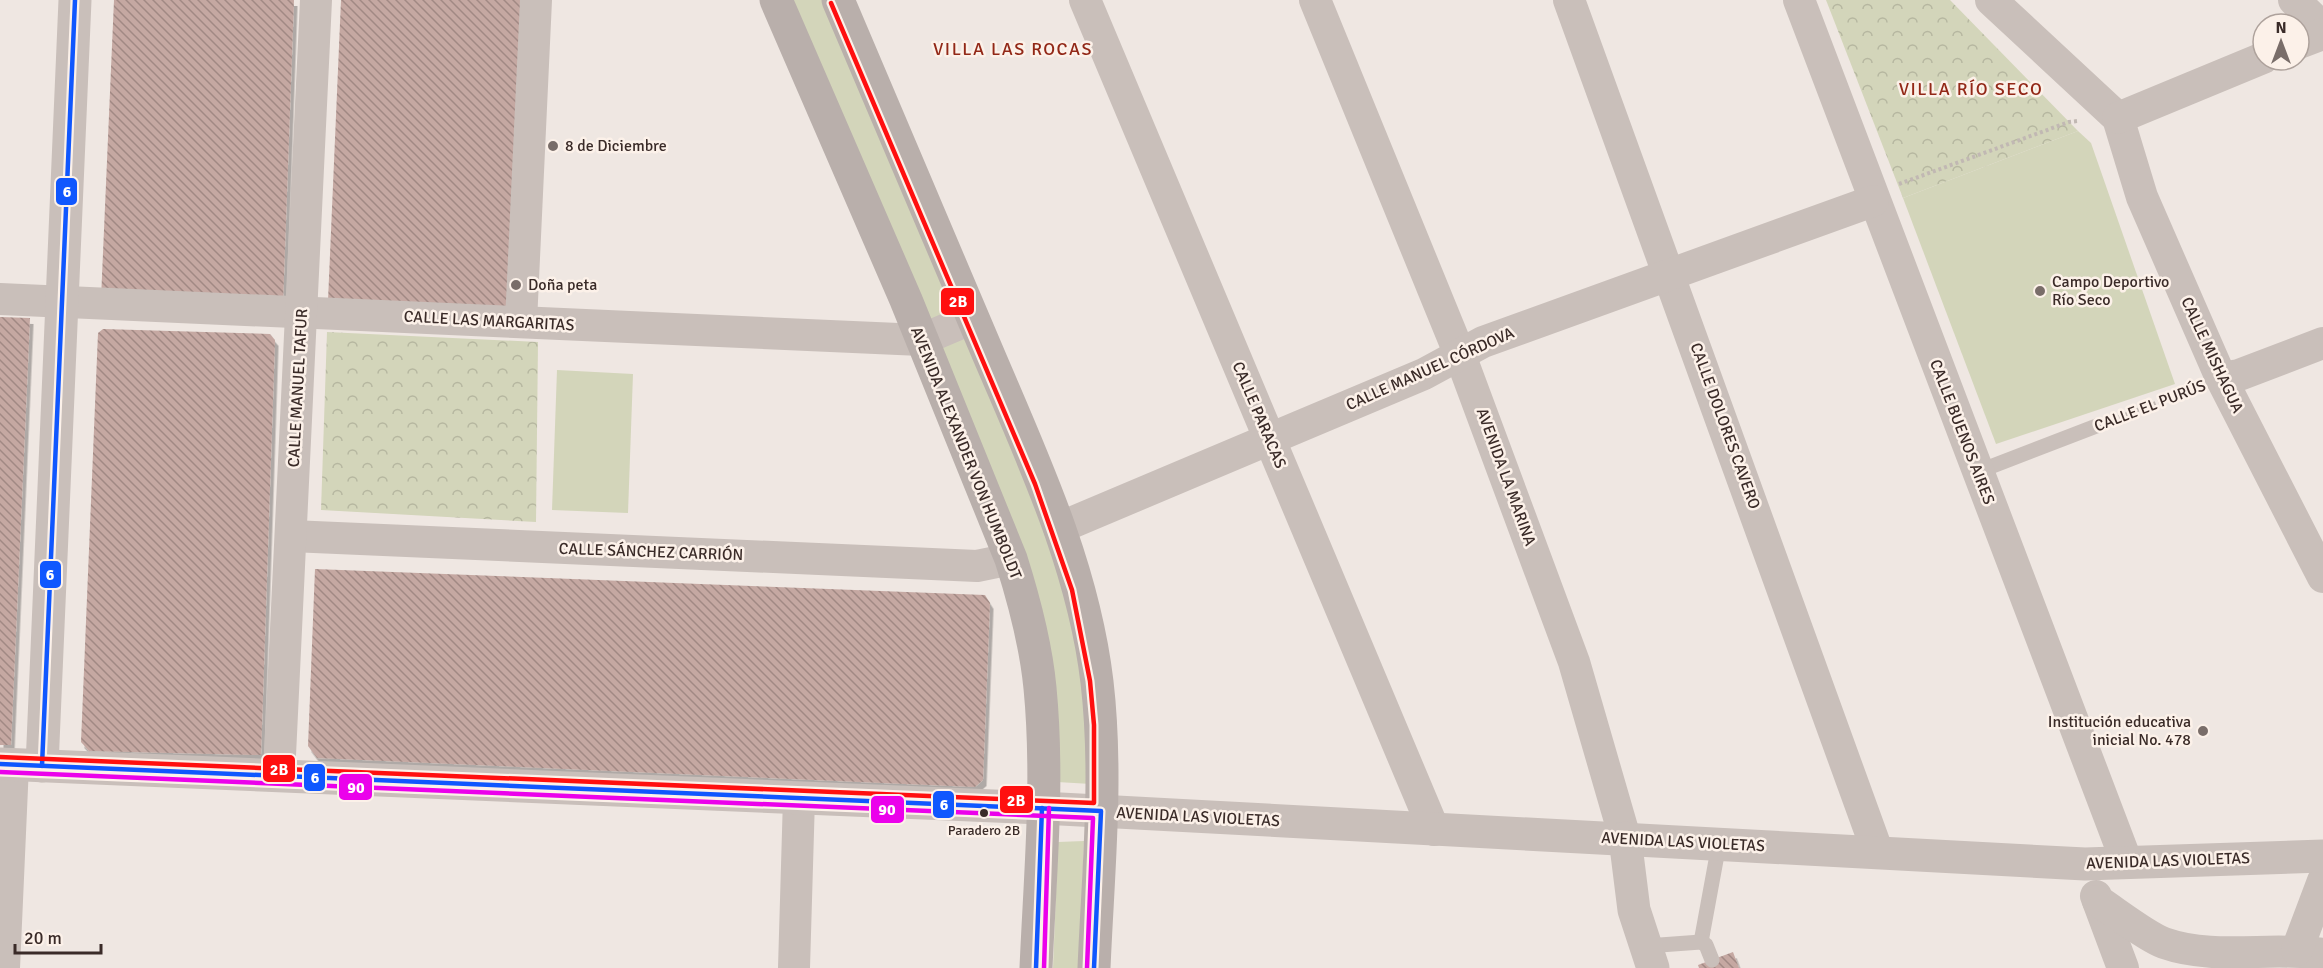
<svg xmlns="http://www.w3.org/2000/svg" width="2323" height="968" font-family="Signika,sans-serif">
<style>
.grass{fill:#d3d5ba}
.park{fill:url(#park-crowns)}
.building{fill:url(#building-back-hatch);filter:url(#shadow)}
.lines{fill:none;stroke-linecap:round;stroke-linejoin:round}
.path{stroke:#c1b8b3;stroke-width:4;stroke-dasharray:3 3;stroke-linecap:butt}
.service{stroke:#c9bfba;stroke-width:15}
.minor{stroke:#c9bfba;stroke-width:32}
.tertiary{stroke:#c9bfba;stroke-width:33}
.secondary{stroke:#b9afab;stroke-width:33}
.bus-1-casing{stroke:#fcf1e9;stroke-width:9}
.bus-2-casing{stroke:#fcf1e9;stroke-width:9}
.bus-3-casing{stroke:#fcf1e9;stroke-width:9}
.bus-1{stroke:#1057fe;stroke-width:4.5}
.bus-2{stroke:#eb01eb;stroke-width:4.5}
.bus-3{stroke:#ff0f0f;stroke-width:4.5}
.poi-dot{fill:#796d69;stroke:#fcf1e9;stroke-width:2}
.bus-dot{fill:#3a2b28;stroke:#fcf1e9;stroke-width:2}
.labels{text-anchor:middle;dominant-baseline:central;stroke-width:5;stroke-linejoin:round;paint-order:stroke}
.bus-label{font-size:14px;fill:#3a2b28;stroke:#fcf1e9}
.poi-label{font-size:16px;fill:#3a2b28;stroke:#fcf1e9;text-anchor:start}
.street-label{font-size:16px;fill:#3a2b28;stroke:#fcf1e9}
.neighbourhood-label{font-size:18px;letter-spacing:1.5px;fill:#922817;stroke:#fcf1e9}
.line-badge{stroke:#fcf1e9;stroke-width:2}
.badge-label{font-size:16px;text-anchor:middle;font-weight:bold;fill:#fff}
</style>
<defs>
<pattern id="park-crowns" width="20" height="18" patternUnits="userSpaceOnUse" patternTransform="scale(1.5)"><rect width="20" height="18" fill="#d3d5ba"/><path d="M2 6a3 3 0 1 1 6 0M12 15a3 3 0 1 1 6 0" fill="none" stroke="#b6b7a0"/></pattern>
<pattern id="building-back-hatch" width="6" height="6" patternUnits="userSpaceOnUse" patternTransform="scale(1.5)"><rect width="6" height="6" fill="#c5a8a2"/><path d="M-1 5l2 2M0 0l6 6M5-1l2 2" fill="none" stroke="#a18984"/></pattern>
<filter id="shadow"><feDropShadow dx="3.5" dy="6" stdDeviation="0" flood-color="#0004"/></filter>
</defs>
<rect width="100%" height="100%" fill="#efe7e2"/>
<!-- grass -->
<g class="grass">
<path d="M790,0H822L1048,530L1080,650L1091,784L1057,782L1055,719Z"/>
<path d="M2078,131L2091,143L2175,384L1996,444L1903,198Z"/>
<path d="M557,370L633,374L628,513L552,510Z"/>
<path d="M1084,841L1079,968H1053L1058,842Z"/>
</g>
<!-- park -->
<g class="park">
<path d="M1826,0H1950L2078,131L1903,198Z"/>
<path d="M327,332L538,342L536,522L321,510Z"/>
</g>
<!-- building -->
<g class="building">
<path d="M114,0H294L283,303L101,299Z"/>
<path d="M341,0H523L512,307L328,301Z"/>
<path d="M0,317L30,318L11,745H0Z"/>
<path d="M103,329L270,334L275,340L261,755L89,751L81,742L98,333Z"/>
<path d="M315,569L985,595L990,603L983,780L975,787L317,758L308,746Z"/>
<path d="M1733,952L1739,968H1699L1698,965Z"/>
</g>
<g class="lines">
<!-- path -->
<g class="path">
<path d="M1899,184L2069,122L2078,121"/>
<path d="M2119,417L2193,389"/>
</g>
<!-- service -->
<g class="service">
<path d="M1977,472L2099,425"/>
<path d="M1701,942L1719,844"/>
<path d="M1646,946L1701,942L1706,945L1712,960"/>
</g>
<!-- minor -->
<g class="minor">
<path d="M1085,0L1434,830"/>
<path d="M1315,0L1460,355L1574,662L1625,838"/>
<path d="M1569,0L1878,853"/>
<path d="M1799,0L2127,863"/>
<path d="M1991,0L2118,118L2142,197L2221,378L2323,577"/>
<path d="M2294,0L2323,28"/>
<path d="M2299,43L2323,34"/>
<path d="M2118,118L2263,58"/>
<path d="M0,299L921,340L973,318"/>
<path d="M521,322L536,0"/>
<path d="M2221,378L2239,375L2323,343"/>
<path d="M1059,528L1424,374L1483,342L1873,201"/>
<path d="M291,536L977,566L1011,559"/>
<path d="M279,776L316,0"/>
<path d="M2096,896L2123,968"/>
<path d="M2098,901C2115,912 2147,937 2164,943C2215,961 2270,946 2323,954"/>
<path d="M2297,950L2323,881"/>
<path d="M4,968L13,765"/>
<path d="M794,968L799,798"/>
</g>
<!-- tertiary -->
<g class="tertiary">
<path d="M0,764L1042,808L2085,864L2323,856"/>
<path d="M42,766L75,0"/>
<path d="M1625,838L1634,910L1653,968"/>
</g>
<!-- secondary -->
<g class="secondary">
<path d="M776,0L906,300L1011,559C1024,600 1036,645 1040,688C1049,781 1040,875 1036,968"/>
<path d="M838,0C887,115 935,229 984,344C1030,453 1083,563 1097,682C1108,776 1098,873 1094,968"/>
</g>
<!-- bus-1 casing -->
<g class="bus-1-casing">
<g id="bus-1">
<path d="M0,764L1101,811L1094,968"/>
<path d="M42,766L75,0"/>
<path d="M1036,968L1042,808"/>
</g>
</g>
<!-- bus-2 casing -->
<g class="bus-2-casing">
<g id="bus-2">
<path d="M0,772L1093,818L1087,968"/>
<path d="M1044,968L1049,808"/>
</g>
</g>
<!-- bus-3 casing -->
<g class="bus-3-casing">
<path id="bus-3" d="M0,757L1094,803V725L1090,681L1072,590L1035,484L831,3"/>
</g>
<!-- bus-1 -->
<use href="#bus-1" class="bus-1"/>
<!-- bus-2 -->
<use href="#bus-2" class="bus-2"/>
<!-- bus-3 -->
<use href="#bus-3" class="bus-3"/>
</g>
<!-- markers -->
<g class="poi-dot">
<circle cx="553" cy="146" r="6"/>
<circle cx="516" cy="285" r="6"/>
<circle cx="2040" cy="291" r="6"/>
<circle cx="2203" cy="731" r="6"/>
</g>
<circle class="bus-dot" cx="984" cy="813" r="5"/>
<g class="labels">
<!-- bus labels -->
<g class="bus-label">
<text x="984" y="830">Paradero 2B</text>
</g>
<!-- poi labels -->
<g class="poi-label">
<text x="565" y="146">8 de Diciembre</text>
<text x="2052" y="282">Campo Deportivo<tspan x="2052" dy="18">Río Seco</tspan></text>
<text x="528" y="285">Doña peta</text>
<text x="2191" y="722" text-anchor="end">Institución educativa<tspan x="2191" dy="18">inicial No. 478</tspan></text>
</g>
<!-- street labels -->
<g class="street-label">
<text transform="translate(489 321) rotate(3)">CALLE LAS MARGARITAS</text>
<text transform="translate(2212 355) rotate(65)">CALLE MISHAGUA</text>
<text transform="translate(1430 369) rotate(-24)">CALLE MANUEL CÓRDOVA</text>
<text transform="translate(298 388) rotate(-87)">CALLE MANUEL TAFUR</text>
<text transform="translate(2150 406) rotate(-21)">CALLE EL PURÚS</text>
<text transform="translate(1259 415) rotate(67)">CALLE PARACAS</text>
<text transform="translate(1725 426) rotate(70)">CALLE DOLORES CAVERO</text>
<text transform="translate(1962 432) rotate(69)">CALLE BUENOS AIRES</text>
<text transform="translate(966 453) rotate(68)">AVENIDA ALEXANDER VON HUMBOLDT</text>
<text transform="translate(1506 477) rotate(70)">AVENIDA LA MARINA</text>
<text transform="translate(651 552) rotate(2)">CALLE SÁNCHEZ CARRIÓN</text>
<text transform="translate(1198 817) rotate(3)">AVENIDA LAS VIOLETAS</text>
<text transform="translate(1683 842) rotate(3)">AVENIDA LAS VIOLETAS</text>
<text transform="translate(2168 861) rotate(-2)">AVENIDA LAS VIOLETAS</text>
</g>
<!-- neighbourhood labels -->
<g class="neighbourhood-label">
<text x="1013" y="49">VILLA LAS ROCAS</text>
<text x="1971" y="89">VILLA RÍO SECO</text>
</g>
</g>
<g class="line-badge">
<rect x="55" y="177" width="23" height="29" rx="6" fill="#1057fe"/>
<rect x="940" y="287" width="35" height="29" rx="6" fill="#ff0f0f"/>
<rect x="39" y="560" width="23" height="29" rx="6" fill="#1057fe"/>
<rect x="262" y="754" width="34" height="29" rx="6" fill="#ff0f0f"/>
<rect x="303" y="763" width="23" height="29" rx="6" fill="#1057fe"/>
<rect x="338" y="773" width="35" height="28" rx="6" fill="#eb01eb"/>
<rect x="999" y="785" width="35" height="29" rx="6" fill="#ff0f0f"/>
<rect x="932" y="790" width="23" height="29" rx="6" fill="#1057fe"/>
<rect x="870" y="795" width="35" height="29" rx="6" fill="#eb01eb"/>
</g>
<g class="badge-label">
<text x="67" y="197">6</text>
<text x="958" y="307">2B</text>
<text x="50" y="580">6</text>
<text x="279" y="775">2B</text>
<text x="315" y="783">6</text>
<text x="356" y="793">90</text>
<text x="1016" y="806">2B</text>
<text x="944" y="810">6</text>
<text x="887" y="815">90</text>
</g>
<!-- north arrow -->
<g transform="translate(2281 42)"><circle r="28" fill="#fcf1e9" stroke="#aea29c" stroke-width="1.5"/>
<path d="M0-4.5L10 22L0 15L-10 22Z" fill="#796d69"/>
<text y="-9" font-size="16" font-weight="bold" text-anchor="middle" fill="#3a2b28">N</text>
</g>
<!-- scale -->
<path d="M15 944v9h86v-9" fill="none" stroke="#3a2b28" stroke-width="3"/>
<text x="24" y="944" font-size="18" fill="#3a2b28" stroke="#fcf1e9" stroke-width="4.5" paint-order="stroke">20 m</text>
</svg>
